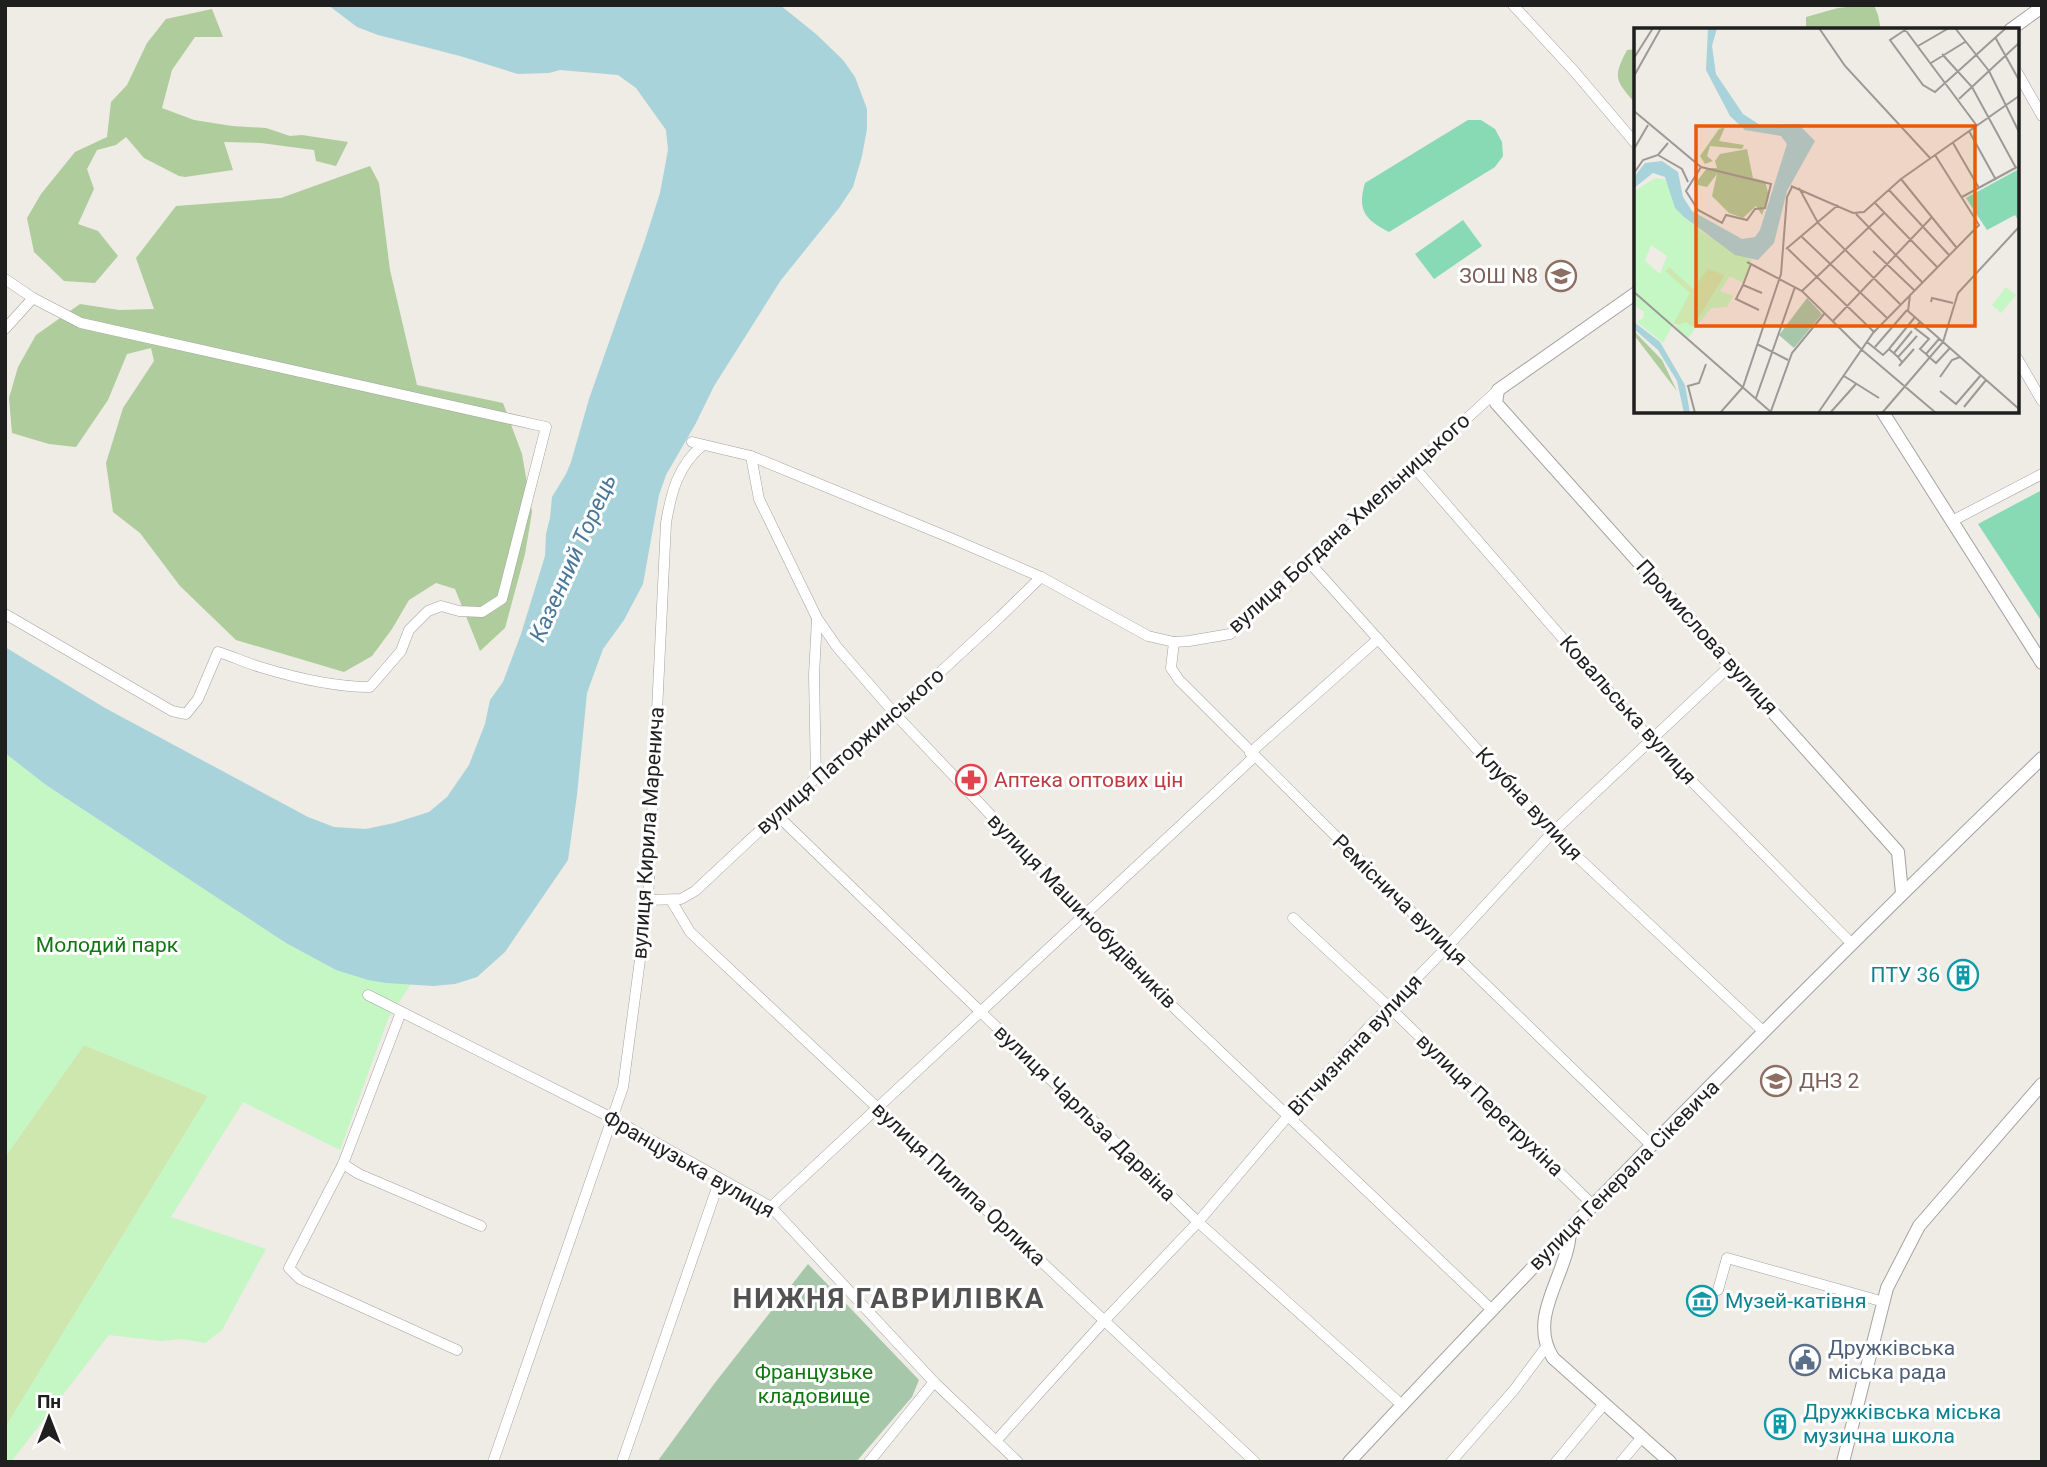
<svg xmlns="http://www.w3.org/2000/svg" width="2047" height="1467" font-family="Roboto,sans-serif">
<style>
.grass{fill:#cee7ae}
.forest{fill:#aecc9c}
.cemetery{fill:#a7c7aa}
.park{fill:#c4f7c4}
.pitch{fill:#87dab3}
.water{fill:#a8d3da}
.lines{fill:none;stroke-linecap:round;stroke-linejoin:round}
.minor-casing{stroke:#a3a3a3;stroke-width:11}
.tertiary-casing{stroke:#a3a3a3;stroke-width:14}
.minor{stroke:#fff;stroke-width:10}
.tertiary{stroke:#fff;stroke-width:12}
.labels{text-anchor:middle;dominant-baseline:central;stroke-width:6;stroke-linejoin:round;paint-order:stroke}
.education-label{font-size:21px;fill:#785e54;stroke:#fff;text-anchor:end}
.street-label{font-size:21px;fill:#1f1f1f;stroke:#fff}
.health-label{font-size:21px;fill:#be3a42;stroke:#fff;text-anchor:start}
.park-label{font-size:21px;fill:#117811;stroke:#fff}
.culture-label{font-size:21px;fill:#0d838f;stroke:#fff;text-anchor:start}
.service-label{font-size:21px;fill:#4e5e75;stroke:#fff;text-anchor:start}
.water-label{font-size:23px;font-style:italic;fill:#49789b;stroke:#fff}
.district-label{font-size:28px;font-weight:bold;letter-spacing:2px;fill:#525252;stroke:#fff}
.inset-road{fill:none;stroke:#9c9996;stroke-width:2}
.view{fill:#e8590c;fill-opacity:0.15;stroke:#e8590c;stroke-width:3.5}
.inset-edge{fill:none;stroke:#1f1f1f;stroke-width:3.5}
</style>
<rect width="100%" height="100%" fill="#efebe5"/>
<!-- grass -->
<path class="grass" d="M84,1045L208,1096L5,1428V1157Z"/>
<!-- forest -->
<g class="forest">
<path d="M1863,5H1874L1878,15L1881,30H1806V17L1838,8Z"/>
<path d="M212,9L223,37H195L172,70L162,108L194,120L232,126L266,128L290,136L302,135L348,142L336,166L316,161L314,150L261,143L224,142L233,170L185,177L179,176L144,158L126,137L116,145L97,150L87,169L94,189L78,224L98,231L118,256L95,283L64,281L34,252L27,218L41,194L75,152L107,137L111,102L127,85L147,43L166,19Z"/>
<path d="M1636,49V104C1616,81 1612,78 1627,50Z"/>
<path d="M370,166L379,183L390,270L417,385L503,403L522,454L532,512L525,554L505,628L480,651L455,589L436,583L409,600L392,629L372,656L344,672L236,640L180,586L140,533L113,512L106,463L123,408L154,361L151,348L127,354L108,400L76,447L49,444L12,433L9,398L18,367L36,335L80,304L119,310L154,309L136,258L176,206L281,198Z"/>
</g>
<!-- cemetery -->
<path class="cemetery" d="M808,1264L919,1380L912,1397L856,1462H657L714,1384Z"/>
<!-- park -->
<path class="park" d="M5,753L46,785L286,943L336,970L386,983L411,984L388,1019L340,1150L243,1102L171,1217L266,1249L222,1330L205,1343L182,1339L161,1341L109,1335L11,1462H5V1428L208,1096L84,1045L5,1157Z"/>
<!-- pitch -->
<g class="pitch">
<path d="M1468,120H1481L1495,129L1502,142L1503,156L1495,167L1389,232C1365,220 1357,210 1365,183Z"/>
<path d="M1463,220L1482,246L1434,279L1415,254Z"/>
<path d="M2042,490V622L1978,524Z"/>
</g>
<!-- water -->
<path class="water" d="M328,5H780L816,34L843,60L855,77L867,109V129L862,156L853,187L839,208L781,280L714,386L696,423L666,475L659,495L643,584L624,620L603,649L587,693L577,795L568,860L505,952L477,977L455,984L433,986L386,983L368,980L336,970L286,943L46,785L5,753V647L105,708L308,817L334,827L366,829L394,823L429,812L447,797L469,765L485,724L490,700L503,682L521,634L545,556L546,534L550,518L552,497L566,474L571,462L589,399L645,240L660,193L668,150L666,130L636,88L618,75L560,70L549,73L518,74L460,56L378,35L357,27Z"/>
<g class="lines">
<!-- minor casing -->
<g class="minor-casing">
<g id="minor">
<path d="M1513,5L1574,71L1636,144"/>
<path d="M2017,72L2042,116"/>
<path d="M5,279L33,298L81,323L546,427L502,599L482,612L459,611L441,606L428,611L409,630L401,651L370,687C333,687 296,678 260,667C246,663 232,656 218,652L198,699L186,714L172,711L5,614"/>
<path d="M5,329L33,298"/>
<path d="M2017,358L2042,401"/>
<path d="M692,442L751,456L953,539L1041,577L1148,636L1174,642L1189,641L1230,634L1498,390"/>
<path d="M751,456L759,499L817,618L837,647L895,714L1167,1001L1491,1309"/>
<path d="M1413,466L1651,740L1852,944"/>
<path d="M1952,521L2042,474"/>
<path d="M1309,562L1552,833L1764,1032"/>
<path d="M1174,642L1171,668L1179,680L1447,947L1652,1146"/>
<path d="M1250,753L1378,639"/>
<path d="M816,778L814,675L817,619"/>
<path d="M776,814L1198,1222L1402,1405"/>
<path d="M648,900L681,899L695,891L816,778L895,714L1000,617L1041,577"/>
<path d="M671,900L690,932L1255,1462"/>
<path d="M1293,918L1388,1006L1594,1206"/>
<path d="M368,995L612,1118L771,1207L934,1382L1018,1462"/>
<path d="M401,1012L343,1164L359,1174L481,1226"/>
<path d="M343,1164L289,1268L300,1279L457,1350"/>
<path d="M771,1207L1254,757"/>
<path d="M1718,1290L1727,1258L1884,1302"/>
<path d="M996,1441L1104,1321L1198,1222L1288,1116L1368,1028L1447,947L1552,833L1732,664"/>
<path d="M493,1462L623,1087L648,900L666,523C671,493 678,465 703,445"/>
<path d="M622,1462L720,1179"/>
<path d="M869,1462L934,1382"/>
<path d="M1451,1462L1514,1390L1546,1347"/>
<path d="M1556,1462L1604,1404"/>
<path d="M1621,1462L1642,1437"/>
</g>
</g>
<!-- tertiary casing -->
<g class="tertiary-casing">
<g id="tertiary">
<path d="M2010,30L2042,7"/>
<path d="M1636,293L1498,390L1496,403L1898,852L1902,893"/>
<path d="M1882,411L2042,663"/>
<path d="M1570,1230C1569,1274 1526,1316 1553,1358L1670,1462"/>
<path d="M1349,1462C1573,1221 1805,987 2042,758"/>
<path d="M1843,1462L1887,1288L1919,1226L2042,1084"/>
</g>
</g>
<!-- minor -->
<use href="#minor" class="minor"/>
<!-- tertiary -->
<use href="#tertiary" class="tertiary"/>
</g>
<!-- icons -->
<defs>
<g id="school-ring" transform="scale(1.575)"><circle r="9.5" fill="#fff" stroke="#8d6e63" stroke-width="1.5"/><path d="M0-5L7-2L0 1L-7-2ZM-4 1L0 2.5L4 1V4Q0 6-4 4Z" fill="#8d6e63"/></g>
<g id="pharmacy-ring" transform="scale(1.575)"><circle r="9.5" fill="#fff" stroke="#e0444e" stroke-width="1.5"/><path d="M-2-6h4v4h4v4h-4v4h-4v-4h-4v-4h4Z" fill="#e0444e"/></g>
<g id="building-ring" transform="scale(1.575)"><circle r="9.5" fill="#fff" stroke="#0f9aa8" stroke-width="1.5"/><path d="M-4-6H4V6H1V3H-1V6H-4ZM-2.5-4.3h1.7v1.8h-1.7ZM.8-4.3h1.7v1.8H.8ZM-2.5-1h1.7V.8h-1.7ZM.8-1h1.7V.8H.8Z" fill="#0f9aa8"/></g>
<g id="museum-ring" transform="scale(1.575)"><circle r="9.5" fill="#fff" stroke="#0f9aa8" stroke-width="1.5"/><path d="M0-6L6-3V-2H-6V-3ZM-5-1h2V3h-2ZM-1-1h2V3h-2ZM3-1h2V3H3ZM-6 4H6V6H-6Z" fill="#0f9aa8"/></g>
<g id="civic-ring" transform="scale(1.575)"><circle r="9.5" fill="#fff" stroke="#5c6f8a" stroke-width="1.5"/><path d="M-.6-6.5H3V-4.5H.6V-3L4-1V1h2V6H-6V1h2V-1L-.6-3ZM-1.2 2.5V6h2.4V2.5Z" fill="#5c6f8a"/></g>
</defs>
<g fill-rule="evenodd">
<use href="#school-ring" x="1561" y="276"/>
<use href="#pharmacy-ring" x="971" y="780"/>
<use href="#building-ring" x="1963" y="975"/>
<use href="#school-ring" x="1776" y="1081"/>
<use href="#museum-ring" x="1702" y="1301"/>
<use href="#civic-ring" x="1805" y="1360"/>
<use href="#building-ring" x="1780" y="1424"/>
</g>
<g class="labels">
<!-- education labels -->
<g class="education-label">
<text x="1538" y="276">ЗОШ N8</text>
<text x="1799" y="1081" text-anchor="start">ДНЗ 2</text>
</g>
<!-- street labels -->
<g class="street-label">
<text transform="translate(1349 523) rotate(-42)">вулиця Богдана Хмельницького</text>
<text transform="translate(1707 637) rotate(48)">Промислова вулиця</text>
<text transform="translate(1628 710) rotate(48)">Ковальська вулиця</text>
<text transform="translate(850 751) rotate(-41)">вулиця Паторжинського</text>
<text transform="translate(1529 804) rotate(47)">Клубна вулиця</text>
<text transform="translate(648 833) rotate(-86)">вулиця Кирила Маренича</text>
<text transform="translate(1400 900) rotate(44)">Реміснича вулиця</text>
<text transform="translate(1082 911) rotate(46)">вулиця Машинобудівників</text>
<text transform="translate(1355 1045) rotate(-47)">Вітчизняна вулиця</text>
<text transform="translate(1490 1105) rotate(44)">вулиця Перетрухіна</text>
<text transform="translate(1085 1113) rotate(44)">вулиця Чарльза Дарвіна</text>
<text transform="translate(689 1164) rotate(30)">Французька вулиця</text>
<text transform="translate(1624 1175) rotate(-45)">вулиця Генерала Сікевича</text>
<text transform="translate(959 1184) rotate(43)">вулиця Пилипа Орлика</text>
</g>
<!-- health labels -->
<g class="health-label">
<text x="994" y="780">Аптека оптових цін</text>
</g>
<!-- park labels -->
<g class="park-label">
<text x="107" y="945">Молодий парк</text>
<text x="814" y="1372">Французьке<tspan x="814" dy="24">кладовище</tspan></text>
</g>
<!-- culture labels -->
<g class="culture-label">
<text x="1940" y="975" text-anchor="end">ПТУ 36</text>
<text x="1725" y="1301">Музей-катівня</text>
<text x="1803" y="1412">Дружківська міська<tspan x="1803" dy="24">музична школа</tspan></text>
</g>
<!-- service labels -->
<g class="service-label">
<text x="1828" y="1348">Дружківська<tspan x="1828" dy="24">міська рада</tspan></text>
</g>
<!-- water labels -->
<g class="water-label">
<text transform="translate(573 558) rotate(-66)">Казенний Торець</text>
</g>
<!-- district labels -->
<g class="district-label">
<text x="889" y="1298">НИЖНЯ ГАВРИЛІВКА</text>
</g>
</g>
<!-- overview -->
<g transform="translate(1634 28)">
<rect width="385" height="385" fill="#efebe5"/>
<path d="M35,239L74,240L91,247L59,299L39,296L31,243Z" fill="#cee7ae"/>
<path d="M91,99L85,113L110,117L108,121L76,118L73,128L79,133L71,136L66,128L85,101ZM113,121L119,150L131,153L135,168L128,187L122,178L109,190L95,185L78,168L83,146L73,159L64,157V152L73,140H83L81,133L86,126ZM0,303L28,332L43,363L0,307Z" fill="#aecc9c"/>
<path d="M173,270L188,286L160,320L145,307Z" fill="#a7c7aa"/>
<path d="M22,150L33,152L41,180L69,205L118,232L109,255L96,248L86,263L99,268L93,279L77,280L54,310L40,298L52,294L59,299L91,247L74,241L59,261L35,239L31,243L56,265L29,315L2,293L9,291L10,284L0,277V163ZM17,217L33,228L26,246L11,233ZM372,259L382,267L367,285L358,277Z" fill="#c4f7c4" fill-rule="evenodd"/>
<path d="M385,141V193L381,187L353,202L332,170Z" fill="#87dab3"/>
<path d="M74,0H83L78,18L82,46L109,86L126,97L164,96L181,113L153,163L140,215L124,232L101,227L50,189L41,180L31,149L19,145L0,160V149L11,135L28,133L44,144L49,169L58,183L108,211L121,209L126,202L153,116L147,108L111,102L96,88L72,42ZM0,294L26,314L51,357L56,385H50L43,353L24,322L0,301Z" fill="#a8d3da"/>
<path class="inset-road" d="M185,0L211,38L296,130M270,0L343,98M274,0L256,12L289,57L301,64L372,0M321,0L355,43L385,104M361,9L385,52M284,18L315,0M308,26L338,59L382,140M0,30L19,0M297,35L331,14M0,48L27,0M325,71L385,15M0,83L67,139L137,156L131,180L121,181L113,192L92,187L88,195L64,182L52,163L67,139M335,103L362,152M319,115L345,160M0,121L14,97M24,127L48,141L54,154M0,145L9,132L24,127L34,115M267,151L322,219M157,158L219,185L230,184L267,151L385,68M165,160L184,195L266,276M255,162L315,227M328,169L383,139M241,175L303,239M222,186L288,254M233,201L250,185M168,209L253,290M152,221L204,177M154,221L240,304M239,223L280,262M113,234L168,263L228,322L302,385M117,236L109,257L128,265M109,257L102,271L125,282M168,263L233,201M0,264L138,385M276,267L274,283L385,381M297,274L298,270L319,275M198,294L298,189M286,294L281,300L295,311L286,321L292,326M305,311L292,326L295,329L302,335L316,320M233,314L249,327L255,321L264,329M123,316L154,332M241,319L273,282M255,321L281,289M260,325L278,303M268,334L264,329L283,308M265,338L280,321M210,348L245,370M306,349L318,332L326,329M306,363L322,376L347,347M122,370L161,259M330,379L352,352M137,383L158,325L190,286M61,385L54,358L65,355L72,336M86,385L109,359L147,246L153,169L158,159M184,385L239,305L345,197L301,127M196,385L222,356M248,385L309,314L324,265L385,199"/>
<path class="view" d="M62,98H341V298H62Z"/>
<rect width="385" height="385" class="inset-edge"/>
</g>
<!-- border -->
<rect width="2047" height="1467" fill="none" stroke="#1f1f1f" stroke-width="14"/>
<!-- north arrow -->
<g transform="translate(49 1418)" stroke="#ffffff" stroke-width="5" paint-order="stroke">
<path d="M0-5L12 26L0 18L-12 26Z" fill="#1f1f1f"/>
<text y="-10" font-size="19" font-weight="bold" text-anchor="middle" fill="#1f1f1f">Пн</text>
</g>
</svg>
